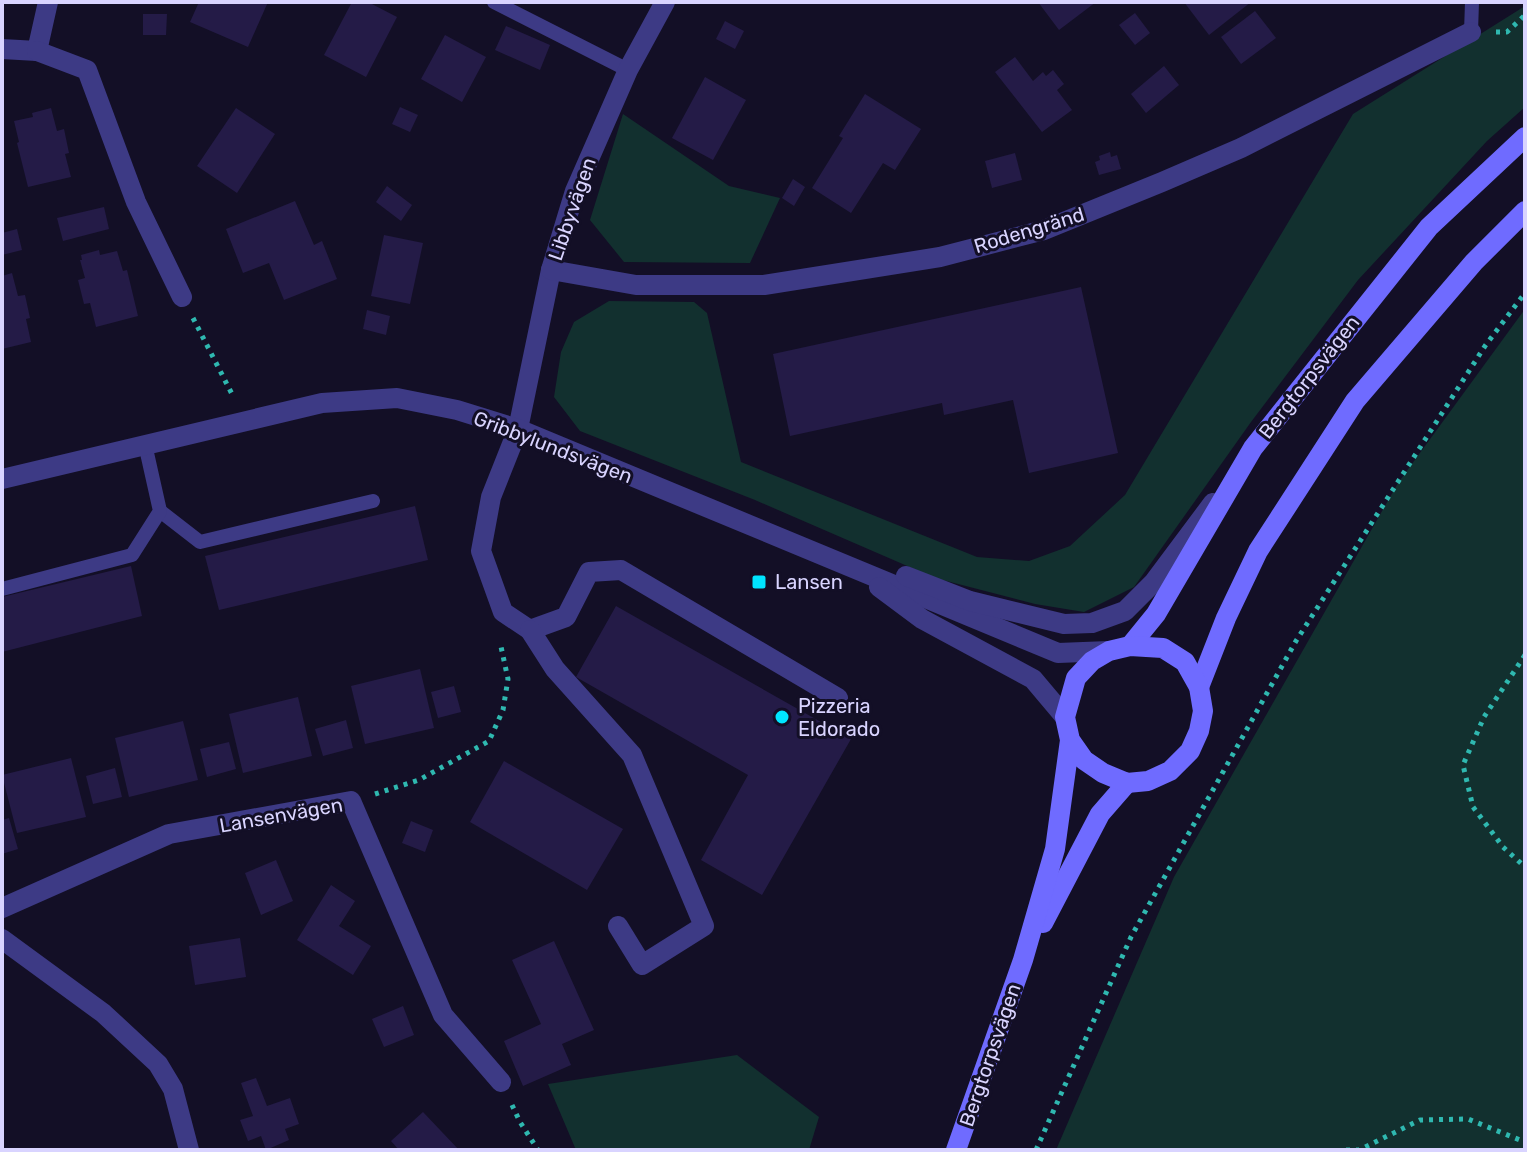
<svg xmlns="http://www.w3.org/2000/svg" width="1527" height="1152" font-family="Rubik,sans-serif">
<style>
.green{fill:#12302f}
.building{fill:#241b47}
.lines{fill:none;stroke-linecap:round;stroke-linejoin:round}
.path{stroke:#2fb8b0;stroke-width:5;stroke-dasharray:4 6;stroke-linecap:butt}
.service{stroke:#3d3a85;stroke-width:14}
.minor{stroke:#3d3a85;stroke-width:20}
.tertiary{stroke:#3d3a85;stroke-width:20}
.secondary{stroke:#6f6bff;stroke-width:20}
.poi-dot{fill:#00e5ff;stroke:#130f26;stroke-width:3}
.labels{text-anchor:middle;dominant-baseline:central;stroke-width:6;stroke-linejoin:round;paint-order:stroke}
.street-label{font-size:20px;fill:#d9d4ff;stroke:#130f26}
.poi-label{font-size:20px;fill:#d9d4ff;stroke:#130f26;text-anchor:start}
</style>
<rect width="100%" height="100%" fill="#130f26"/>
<!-- green -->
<g class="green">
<path d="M1525,6V107L1487,141L1358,280L1251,422L1134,587L1084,612L1035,604L935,578L755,500L580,431L554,397L561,352L574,322L609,301L694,302L707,313L741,462L977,557L1029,561L1070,546L1125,495L1353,114Z"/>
<path d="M623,114L729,186L780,198L750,263L624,262L590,220Z"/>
<path d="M1525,309V1150H1056L1174,877L1398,483Z"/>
<path d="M737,1055L819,1117L809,1150H576L548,1084Z"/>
</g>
<!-- building -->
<g class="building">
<path d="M199,2H268L248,47L190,22Z"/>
<path d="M352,2H368L397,17L366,77L324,55Z"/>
<path d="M1038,2H1096L1059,30Z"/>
<path d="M1184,2H1251L1209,35Z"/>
<path d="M1255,11L1276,38L1241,64L1221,37Z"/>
<path d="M1135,13L1150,33L1135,45L1119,25Z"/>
<path d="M143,14H167L166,35H143Z"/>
<path d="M725,21L744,31L735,49L716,39Z"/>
<path d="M506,26L550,45L540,70L495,50Z"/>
<path d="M445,35L486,57L462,102L421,79Z"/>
<path d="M1015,57L1033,81L1043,72L1046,76L1053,70L1064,84L1057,90L1072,110L1042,132L995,72Z"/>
<path d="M1164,66L1179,85L1146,113L1131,94Z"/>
<path d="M705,77L746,100L713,160L672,138Z"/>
<path d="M865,94L921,129L895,170L883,163L851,213L812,188L843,138L839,136Z"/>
<path d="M400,107L418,115L410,132L392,124Z"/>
<path d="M51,108L57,131L64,129L69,153L65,154L71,177L28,187L17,143L19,142L14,121L33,117L32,113Z"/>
<path d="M236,108L275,134L237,193L197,166Z"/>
<path d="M1110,152L1111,157L1117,155L1121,169L1099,175L1095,162L1100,160L1099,156Z"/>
<path d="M1015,153L1022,180L992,188L985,161Z"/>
<path d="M793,179L805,187L794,206L782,198Z"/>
<path d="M387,186L412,205L401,221L376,202Z"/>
<path d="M295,201L314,245L322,241L337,279L284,300L269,263L243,273L226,229Z"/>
<path d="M104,207L109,229L63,241L57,218Z"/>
<path d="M17,229L22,250L2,255V233Z"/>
<path d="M384,235L423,243L410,304L371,296Z"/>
<path d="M99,250L100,255L117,251L123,271L127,270L138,316L96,327L90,303L84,304L78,280L85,278L80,260H82L81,255Z"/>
<path d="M12,273L18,296L25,295L30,318L26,319L31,342L2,349V276Z"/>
<path d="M1081,287L1118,453L1029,473L1013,400L944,415L942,403L790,436L773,354Z"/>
<path d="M367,310L390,316L386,335L363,329Z"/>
<path d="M415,506L428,560L219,610L205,556Z"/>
<path d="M131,566L142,616L2,652V597Z"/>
<path d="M616,606L851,739L762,895L701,860L748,775L576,677Z"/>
<path d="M420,669L434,728L365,744L351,686Z"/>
<path d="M454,686L461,712L438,718L431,692Z"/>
<path d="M298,697L312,756L243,773L229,714Z"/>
<path d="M346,720L353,748L323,756L315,729Z"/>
<path d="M183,721L198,780L129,797L115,738Z"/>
<path d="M229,742L236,769L207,777L200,749Z"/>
<path d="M71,758L86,817L17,833L2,775Z"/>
<path d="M504,761L623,829L587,890L470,822Z"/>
<path d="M115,768L122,797L93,804L86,776Z"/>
<path d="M9,818L18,849L2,854V820Z"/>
<path d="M411,821L433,830L425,852L402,843Z"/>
<path d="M276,860L293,901L261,915L245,873Z"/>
<path d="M331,885L355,901L339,926L371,946L353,975L297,940Z"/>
<path d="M240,938L246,977L195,985L189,946Z"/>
<path d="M554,941L594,1030L562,1044L571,1065L523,1086L504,1041L541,1024L512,960Z"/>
<path d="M403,1006L414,1035L384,1047L372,1019Z"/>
<path d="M256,1078L267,1106L290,1098L299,1124L285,1129L289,1140L266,1150L261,1136L248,1141L240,1120L253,1116L241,1083Z"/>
<path d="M423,1112L459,1150H399L391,1141Z"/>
</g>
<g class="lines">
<!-- path -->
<g class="path">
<path d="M1496,32H1507L1525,15"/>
<path d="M193,318L234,398"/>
<path d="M1525,655L1484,717L1463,765L1473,807L1503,847L1525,867"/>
<path d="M375,794L419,780L489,741L503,710L508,679L500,642"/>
<path d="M512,1105L520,1122L538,1150"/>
<path d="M1036,1150L1131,937L1296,641L1485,346L1525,293"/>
<path d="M1346,1150H1359L1420,1120L1468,1119L1525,1142"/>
</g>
<!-- service -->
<g class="service">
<path d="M494,2L628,70"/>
<path d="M1471,32L1472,2"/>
<path d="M160,511L200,542L373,501"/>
<path d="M2,589L132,555L160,511L145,444"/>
</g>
<!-- minor -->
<g class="minor">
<path d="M665,2L628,70L575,191L551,270L518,429L491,497L481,551L503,612L530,630L566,617L589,572L621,570L838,698"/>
<path d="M2,49L37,51L48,2"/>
<path d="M37,51L87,70L136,202L182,297"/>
<path d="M551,270L636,285H764L940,257L1044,230L1162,182L1241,148L1471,32"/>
<path d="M530,630L555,669L632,755L704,926L642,965L618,926"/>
<path d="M2,908L169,834L351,801L443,1015L501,1082"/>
<path d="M2,939L103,1013L158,1064L173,1089L189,1150"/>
</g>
<!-- tertiary -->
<g class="tertiary">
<path d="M2,479L322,403L397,398L457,410L518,429L1058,653L1109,651"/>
<path d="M906,576L970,601L1064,624L1092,623L1125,611L1154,582L1213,503"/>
<path d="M879,587L922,619L1033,679L1065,717"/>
</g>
<!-- secondary -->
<g class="secondary">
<path d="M1130,646L1156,614L1253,448L1429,227L1525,137"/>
<path d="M1199,687L1226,618L1258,551L1355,401L1474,262L1525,211"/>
<path d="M1043,923L1100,814L1127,783"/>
<path d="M956,1150L1023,960L1055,849L1070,740L1065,717L1076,678L1092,661L1109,651L1130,646L1163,648L1185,662L1199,687L1203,711L1199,731L1190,751L1170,771L1148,781L1127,783L1103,773L1084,760L1070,740"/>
</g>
</g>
<!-- markers -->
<g class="poi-dot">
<rect x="751" y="574" width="16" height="16" rx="4"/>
<circle cx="782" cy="717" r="8"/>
</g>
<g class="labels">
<!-- street labels -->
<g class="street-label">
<text transform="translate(572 209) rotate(-71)">Libbyvägen</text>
<text transform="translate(1029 230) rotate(-17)">Rodengränd</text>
<text transform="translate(1309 377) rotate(-52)">Bergtorpsvägen</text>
<text transform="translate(553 447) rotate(21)">Gribbylundsvägen</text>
<text transform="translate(281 815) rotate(-10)">Lansenvägen</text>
<text transform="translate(990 1055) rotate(-71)">Bergtorpsvägen</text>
</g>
<!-- poi labels -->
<g class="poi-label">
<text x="775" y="582">Lansen</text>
<text x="798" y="706">Pizzeria<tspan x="798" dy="23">Eldorado</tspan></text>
</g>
</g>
<!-- border -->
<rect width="1527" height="1152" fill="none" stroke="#d9d4ff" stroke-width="8"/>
</svg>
